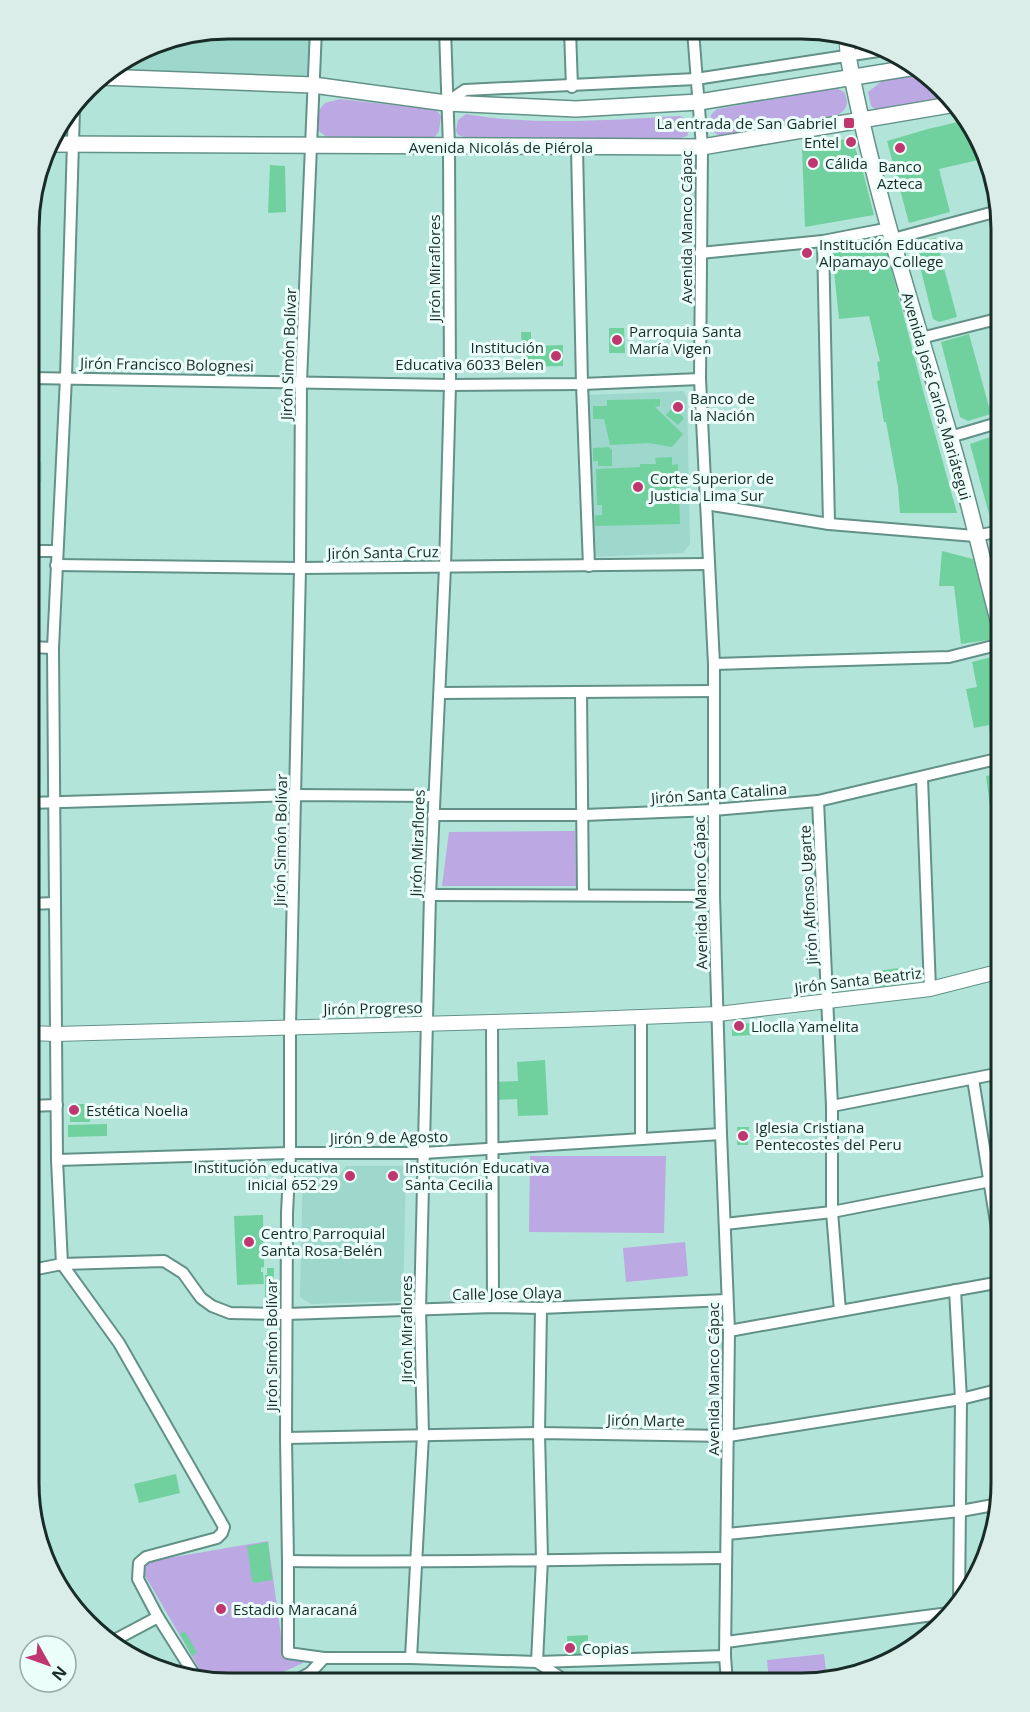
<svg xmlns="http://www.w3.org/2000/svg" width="1030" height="1712" font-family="'Open Sans',sans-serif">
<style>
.built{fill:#9ed7cb}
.green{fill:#bca8e3}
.building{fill:#70d19f}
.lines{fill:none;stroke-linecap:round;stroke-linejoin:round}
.minor-casing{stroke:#629187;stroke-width:14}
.tertiary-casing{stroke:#629187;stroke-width:16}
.secondary-casing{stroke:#629187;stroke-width:18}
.minor{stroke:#fff;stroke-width:10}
.tertiary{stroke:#fff;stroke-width:14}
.secondary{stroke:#fff;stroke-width:15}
.poi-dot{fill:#c0366f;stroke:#ebfef9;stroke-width:2}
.labels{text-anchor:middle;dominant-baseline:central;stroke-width:6;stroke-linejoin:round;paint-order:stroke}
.poi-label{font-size:15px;fill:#182b27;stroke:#ebfef9;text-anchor:start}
.street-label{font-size:15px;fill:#182b27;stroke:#ebfef9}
.rim{fill:none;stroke:#182b27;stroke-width:3}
</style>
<rect width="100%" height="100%" fill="#b3e4d9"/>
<!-- built -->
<g class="built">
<path d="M229,29H320L321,76L109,71L153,44Z"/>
<path d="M683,391L687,398L690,544L683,553L595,557L589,395Z"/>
<rect x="30" y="462" width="12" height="21"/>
<path d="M346,1166H406L403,1301L311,1304L300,1297L303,1169L324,1168L329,1174H340Z"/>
</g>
<!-- green -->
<g class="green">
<path d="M925,73L945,99L878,111L871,106L868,92L882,81Z"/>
<path d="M836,88L844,92C849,101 848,109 838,115L727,135H718L712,130L711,115L717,109Z"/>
<path d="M340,99L436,110L441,116L439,131L433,140L328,138L319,131L317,112L325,103Z"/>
<path d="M466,114C534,126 612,120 680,116L688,120L690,127L687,136L677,139L566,141L470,139L458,135L456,131L458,120Z"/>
<path d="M38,816V897H29V817Z"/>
<path d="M575,831L576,886H442L449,832Z"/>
<path d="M530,1156H666L664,1233L529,1232Z"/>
<path d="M685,1242L688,1276L626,1282L623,1248Z"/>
<path d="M268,1541L283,1650L302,1659L303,1663L261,1682H207L140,1567L145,1562Z"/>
<path d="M824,1654L827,1678L801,1683H769L767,1660Z"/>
</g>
<!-- building -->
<g class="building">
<path d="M962,121L986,153L987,158L939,169L950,212L909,223L887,141L928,129Z"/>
<path d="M852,138L863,172L874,215L805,227L802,147Z"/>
<path d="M270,165L285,166L286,212L268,213Z"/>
<path d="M882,233L924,394L957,513H900L898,487L886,422H884L877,381L880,380L877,362L880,361L869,316L839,319L831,243Z"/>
<path d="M936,238L957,317L939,322L933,319L915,246L919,241Z"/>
<path d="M609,328H624L625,353H609Z"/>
<path d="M521,332H531V346L563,345V366L523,367Z"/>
<path d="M969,334L991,414L968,421L960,417L941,342Z"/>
<path d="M660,399V406L655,407L683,434L672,447L649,443L610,445L604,419H593V406H607V400Z"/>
<path d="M673,407L684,418L678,425L666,415Z"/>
<path d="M990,437L1001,477V523L992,525L970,444Z"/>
<path d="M609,447L612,450V466H598V461H593V448Z"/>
<path d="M672,457V465L678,464L680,524L595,526V515H602V505H597L596,469L640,467V464H656L655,458Z"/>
<path d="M942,551L973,559L994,639L961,644L954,586H939Z"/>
<path d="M999,655L1001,664V746L992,748L989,725L974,728L966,689L977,687L972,662Z"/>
<path d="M1001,773V886L1000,887L996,836L991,815L986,776Z"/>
<path d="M898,968L900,984L880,987L878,971Z"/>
<path d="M753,1023V1035L732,1036V1028L735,1024Z"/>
<path d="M545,1060L548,1115L518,1116L517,1099L497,1100L496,1082L518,1081L517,1062Z"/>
<rect x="70" y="1104" width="20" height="18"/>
<path d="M107,1124V1136L68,1137V1125Z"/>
<path d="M737,1127H749L748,1145H737Z"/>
<path d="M263,1215L264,1267L261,1268V1272H263L264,1284L237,1285L234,1216Z"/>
<path d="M267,1268H274L273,1300H265V1275H267Z"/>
<path d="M176,1474L180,1493L139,1503L134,1484Z"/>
<path d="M268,1542L272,1580L254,1583L252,1581L247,1546Z"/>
<path d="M185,1631L197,1653L192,1656L180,1634Z"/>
<path d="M588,1635V1654L568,1655L567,1636Z"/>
</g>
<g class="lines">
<!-- minor casing -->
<g class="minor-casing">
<g id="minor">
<path d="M316,29L301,381L300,568L290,1026V1153L287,1213L286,1438L288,1561V1653L324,1658H411L537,1662L725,1656"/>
<path d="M570,30L572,87"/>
<path d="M693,30L702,147L700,379L714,664V896L721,1134L729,1331L725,1656L727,1683"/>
<path d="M446,103L465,90L696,79L878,51"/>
<path d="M577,148L582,384L589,566"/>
<path d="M893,239L998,211"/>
<path d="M823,241L829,524"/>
<path d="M700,253L823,241L890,228"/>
<path d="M921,338L1001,318"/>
<path d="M30,378L450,385L582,384L700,379"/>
<path d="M950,437L1001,422"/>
<path d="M706,504L829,524L975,536L1001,531"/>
<path d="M30,551H57"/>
<path d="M56,565L300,568L709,564"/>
<path d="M30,647L53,648"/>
<path d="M714,664L949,657L1001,644"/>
<path d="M581,692L583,895"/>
<path d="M440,693L714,691"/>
<path d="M922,778L930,989"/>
<path d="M818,801L832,1106V1212L840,1311"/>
<path d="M29,803L296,795L433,796"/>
<path d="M433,815H584L713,810L818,801L1001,758"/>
<path d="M430,895L714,896"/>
<path d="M29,904L55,903"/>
<path d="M492,1022L493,1307"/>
<path d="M973,1079L1001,1254"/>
<path d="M29,1106L57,1105"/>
<path d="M832,1106L1001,1073"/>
<path d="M641,1139V1018"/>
<path d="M57,1160L290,1153H423L721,1134"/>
<path d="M725,1224L832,1212L1001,1179"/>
<path d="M62,1264L57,1160L53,648L66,377L74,109"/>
<path d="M62,1264L119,1343L224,1527L222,1533L217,1538L146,1557L139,1563L138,1579L158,1617L197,1679"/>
<path d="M29,1269L32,1270L62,1264L164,1261L183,1273L201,1298L212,1306L230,1313L287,1314L493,1307L541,1308L727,1300"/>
<path d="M955,1290L961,1399L959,1606"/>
<path d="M541,1308L539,1433L542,1559L537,1662L569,1683"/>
<path d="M729,1331L1001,1282"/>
<path d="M286,1438L539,1433L729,1436L961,1399L1001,1389"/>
<path d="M727,1534L961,1511L999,1504"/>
<path d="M288,1561C434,1563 580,1559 726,1558"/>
<path d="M726,1642L949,1613"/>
<path d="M109,1643L158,1617"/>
<path d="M411,1658L423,1435L420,1310L430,895L445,567L450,385L449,148L445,29"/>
<path d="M293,1682L310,1673L324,1658"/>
</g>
</g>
<!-- tertiary casing -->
<g class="tertiary-casing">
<g id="tertiary">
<path d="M846,38L848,56"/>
<path d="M29,1033L56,1034L563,1020L718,1014L930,989L1001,971"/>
</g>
</g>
<!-- secondary casing -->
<g class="secondary-casing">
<g id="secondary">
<path d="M848,56C872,184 913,309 949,433C969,499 983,565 1001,631"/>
<path d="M100,77L313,85L446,103L576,109L699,102L916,67"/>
<path d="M48,144L702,147L950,105"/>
</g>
</g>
<!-- minor -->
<use href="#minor" class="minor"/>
<!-- tertiary -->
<use href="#tertiary" class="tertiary"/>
<!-- secondary -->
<use href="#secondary" class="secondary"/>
</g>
<!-- markers -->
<g class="poi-dot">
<rect x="843" y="117" width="12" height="12" rx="3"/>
<circle cx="851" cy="142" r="6"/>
<circle cx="900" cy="148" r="6"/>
<circle cx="813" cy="163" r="6"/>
<circle cx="807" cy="253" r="6"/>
<circle cx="617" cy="340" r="6"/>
<circle cx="556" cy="356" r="6"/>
<circle cx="678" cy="407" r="6"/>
<circle cx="638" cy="487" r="6"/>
<circle cx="739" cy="1026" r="6"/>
<circle cx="74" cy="1110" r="6"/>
<circle cx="743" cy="1136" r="6"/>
<circle cx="350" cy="1176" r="6"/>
<circle cx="393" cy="1176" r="6"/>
<circle cx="249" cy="1242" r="6"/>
<circle cx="221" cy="1609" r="6"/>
<circle cx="570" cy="1648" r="6"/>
</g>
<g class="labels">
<!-- poi labels -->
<g class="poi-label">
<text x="837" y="123" text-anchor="end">La entrada de San Gabriel</text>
<text x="839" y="142" text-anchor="end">Entel</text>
<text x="825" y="163">Cálida</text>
<text x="900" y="166" text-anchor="middle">Banco<tspan x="900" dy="17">Azteca</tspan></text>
<text x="819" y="244">Institución Educativa<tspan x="819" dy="17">Alpamayo College</tspan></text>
<text x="629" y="331">Parroquia Santa<tspan x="629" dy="17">María Vigen</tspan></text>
<text x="544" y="347" text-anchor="end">Institución<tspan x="544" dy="17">Educativa 6033 Belen</tspan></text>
<text x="690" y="398">Banco de<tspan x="690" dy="17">la Nación</tspan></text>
<text x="650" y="478">Corte Superior de<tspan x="650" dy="17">Justicia Lima Sur</tspan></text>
<text x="751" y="1026">Lloclla Yamelita</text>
<text x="86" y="1110">Estética Noelia</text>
<text x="755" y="1127">Iglesia Cristiana<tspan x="755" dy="17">Pentecostes del Peru</tspan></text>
<text x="338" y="1167" text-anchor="end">Institución educativa<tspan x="338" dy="17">inicial 652 29</tspan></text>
<text x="405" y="1167">Institución Educativa<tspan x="405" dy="17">Santa Cecilia</tspan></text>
<text x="261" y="1233">Centro Parroquial<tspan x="261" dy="17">Santa Rosa-Belén</tspan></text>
<text x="233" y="1609">Estadio Maracaná</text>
<text x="582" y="1648">Copias</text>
</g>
<!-- street labels -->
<g class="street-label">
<text x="501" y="147">Avenida Nicolás de Piérola</text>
<text transform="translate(686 227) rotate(-90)">Avenida Manco Cápac</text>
<text transform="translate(434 268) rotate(-90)">Jirón Miraflores</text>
<text transform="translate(288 354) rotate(-88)">Jirón Simón Bolívar</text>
<text transform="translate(167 364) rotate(1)">Jirón Francisco Bolognesi</text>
<text transform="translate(937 396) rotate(74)">Avenida José Carlos Mariátegui</text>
<text transform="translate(383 552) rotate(-1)">Jirón Santa Cruz</text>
<text transform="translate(719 793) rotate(-4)">Jirón Santa Catalina</text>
<text transform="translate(280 840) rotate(-89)">Jirón Simón Bolívar</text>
<text transform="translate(417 843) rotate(-88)">Jirón Miraflores</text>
<text transform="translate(700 893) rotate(-91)">Avenida Manco Cápac</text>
<text transform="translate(808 895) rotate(-93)">Jirón Alfonso Ugarte</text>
<text transform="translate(858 980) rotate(-7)">Jirón Santa Beatriz</text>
<text transform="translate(373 1008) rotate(-1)">Jirón Progreso</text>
<text transform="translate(389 1137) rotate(-1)">Jirón 9 de Agosto</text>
<text transform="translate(507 1293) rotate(-1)">Calle Jose Olaya</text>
<text transform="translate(406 1329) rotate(-90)">Jirón Miraflores</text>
<text transform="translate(271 1345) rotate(-90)">Jirón Simón Bolívar</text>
<text transform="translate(713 1379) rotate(-90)">Avenida Manco Cápac</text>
<text transform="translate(646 1420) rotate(1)">Jirón Marte</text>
</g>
</g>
<!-- crop -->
<path d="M0 0H1030V1712H0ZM229 39H801A190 190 0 0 1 991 229V1483A190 190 0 0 1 801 1673H229A190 190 0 0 1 39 1483V229A190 190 0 0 1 229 39Z" fill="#daede8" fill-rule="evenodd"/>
<path class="rim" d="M229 39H801A190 190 0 0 1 991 229V1483A190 190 0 0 1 801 1673H229A190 190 0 0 1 39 1483V229A190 190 0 0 1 229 39Z"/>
<!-- north arrow -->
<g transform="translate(48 1664) rotate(130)"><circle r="28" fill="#ebfef9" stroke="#97aaa5" stroke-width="1.5"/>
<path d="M0-4.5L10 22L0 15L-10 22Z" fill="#c0366f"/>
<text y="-9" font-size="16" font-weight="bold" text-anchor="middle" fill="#182b27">N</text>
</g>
</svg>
